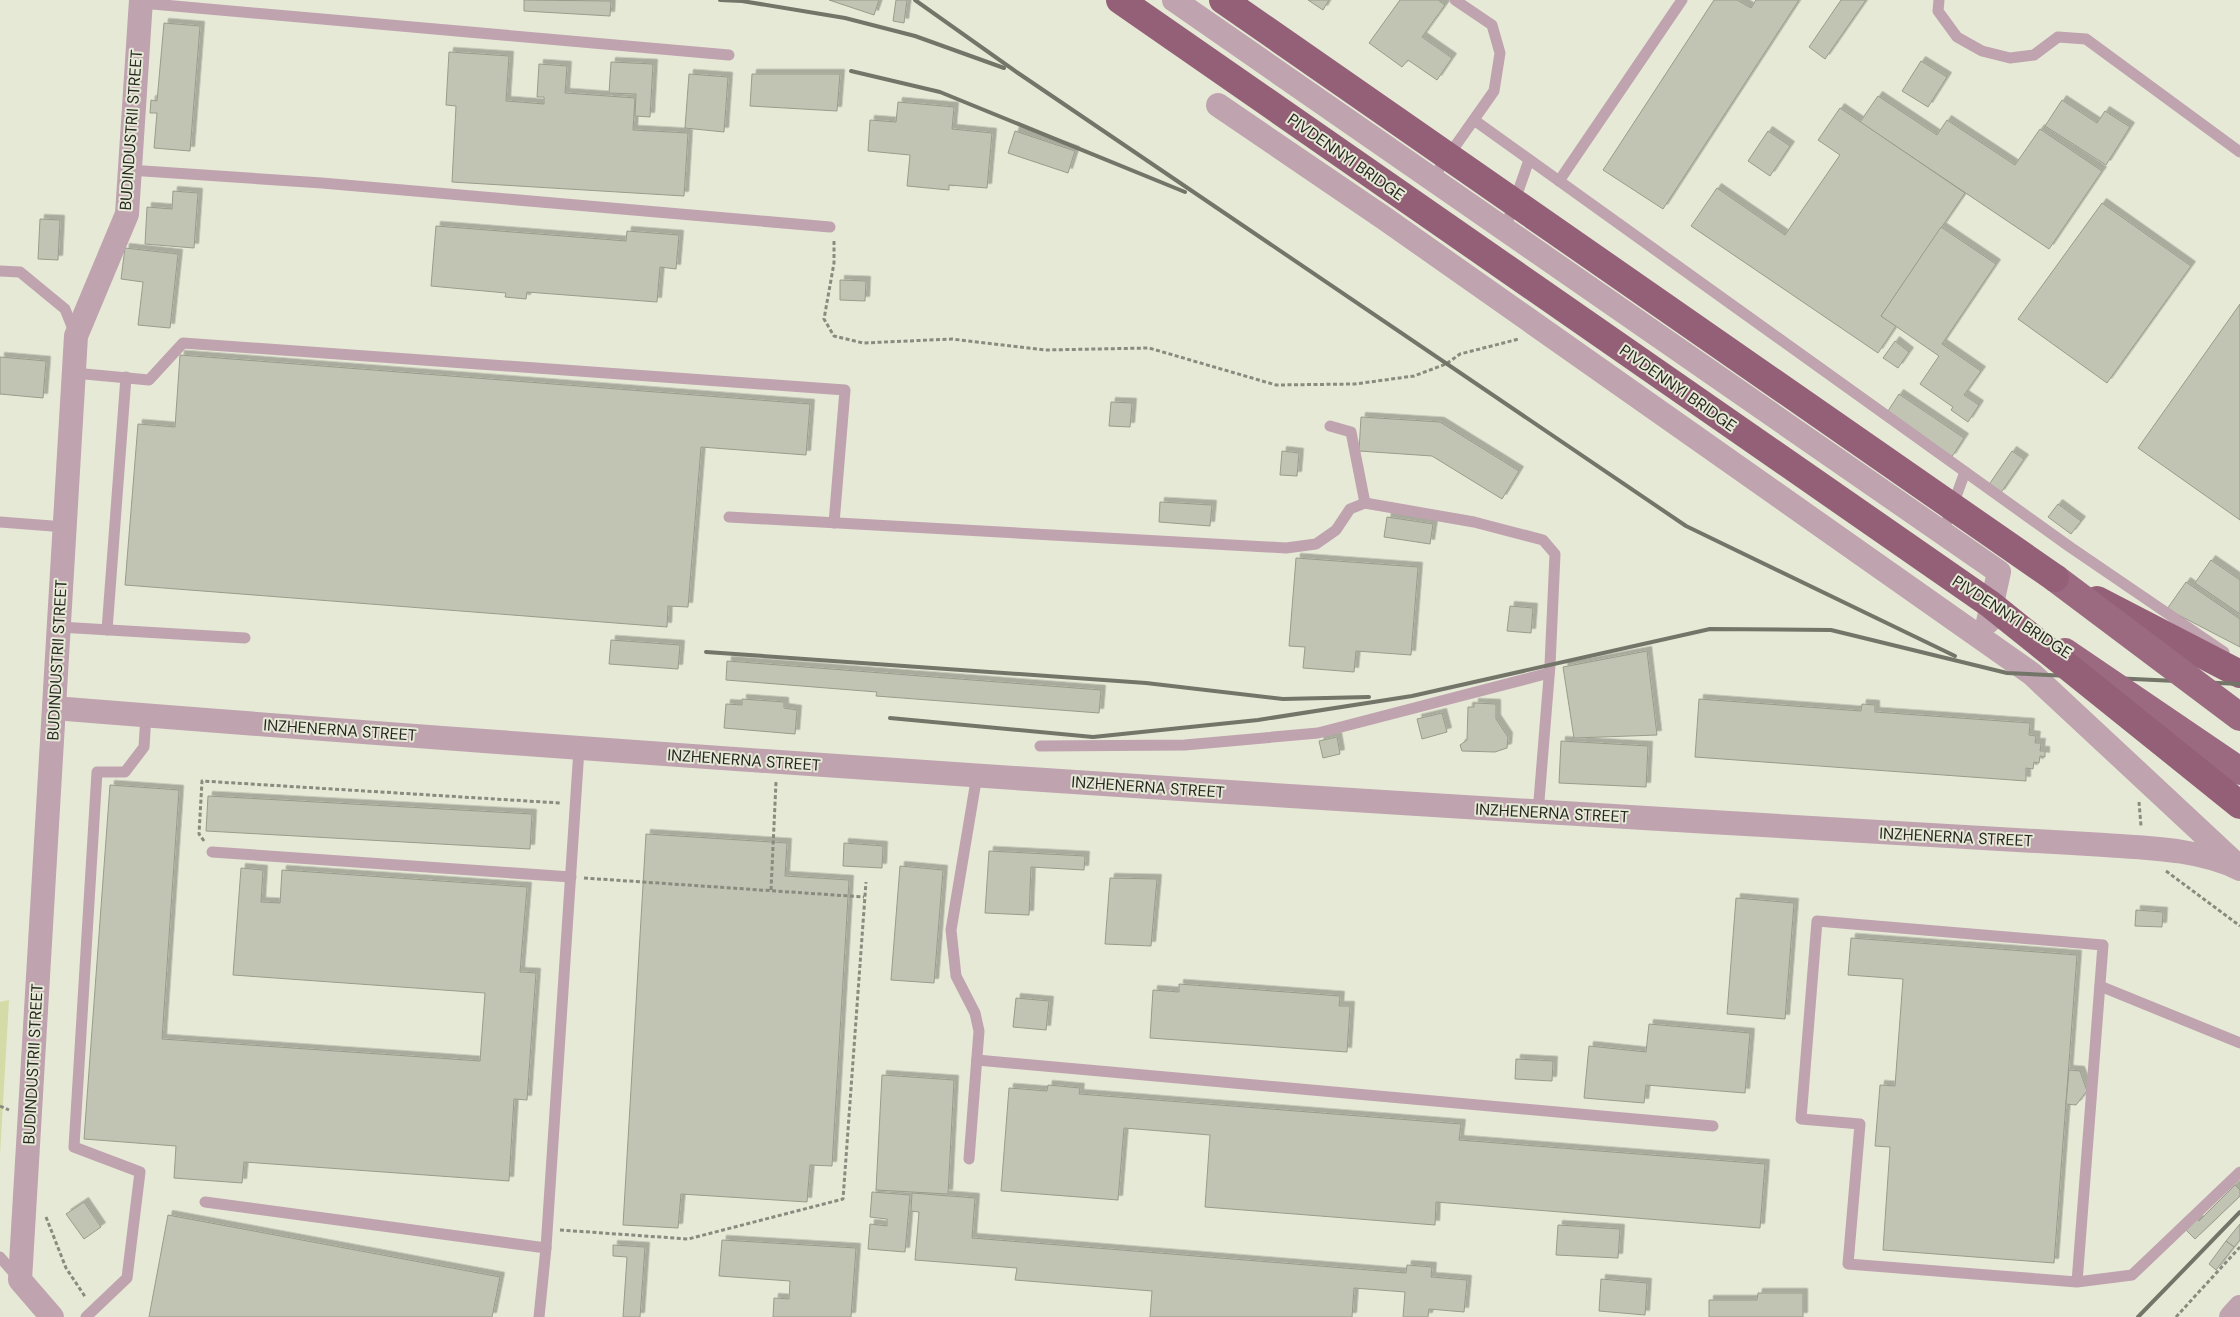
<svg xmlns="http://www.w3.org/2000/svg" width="2240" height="1317" font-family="'DM Sans',sans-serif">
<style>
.green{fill:#d4dba6}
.building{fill:#c1c4b2;stroke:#999c8b;filter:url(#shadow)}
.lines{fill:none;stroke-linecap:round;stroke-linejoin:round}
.path{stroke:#898b7e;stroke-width:3;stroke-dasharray:4 2.5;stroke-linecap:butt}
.service{stroke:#bfa3af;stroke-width:11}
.minor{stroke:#bfa3af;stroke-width:24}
.trunk{stroke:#946078;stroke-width:28}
.rail{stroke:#737569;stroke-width:4}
.primary-bridge{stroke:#9b6a81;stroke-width:28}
.trunk-bridge{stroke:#946078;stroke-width:28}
.labels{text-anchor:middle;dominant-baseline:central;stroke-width:4;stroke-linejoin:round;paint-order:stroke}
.street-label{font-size:16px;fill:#262720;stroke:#e6e9d6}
</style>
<defs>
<filter id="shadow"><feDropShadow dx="4.5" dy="-4.5" stdDeviation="0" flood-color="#0004"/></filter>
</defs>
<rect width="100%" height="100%" fill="#e6e9d6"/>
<!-- green -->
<path class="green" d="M9,1000L0,1155V1002Z"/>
<!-- building -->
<g class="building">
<path d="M524,0L611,1L610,16L524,11Z"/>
<path d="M829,0H879L874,15Z"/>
<path d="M896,0H907L904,23L893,21Z"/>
<path d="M1308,0H1329L1323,10Z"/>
<path d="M1400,0H1438L1445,5L1422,37L1452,58L1437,80L1408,60L1402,67L1369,43Z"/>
<path d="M1714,0H1737L1751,8L1756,0H1799L1663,209L1603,170Z"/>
<path d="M1841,0H1866L1825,59L1809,47Z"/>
<path d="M164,23L200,26L190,151L154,148L157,113H150L151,100L157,101Z"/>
<path d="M449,52L509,56L506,101L544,104V97H537L539,64L567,66L565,93L635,98L633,130L688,133L684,196L452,182L456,106L446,105Z"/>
<path d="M1921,61L1947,77L1928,107L1902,91Z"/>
<path d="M611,62L653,64L650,117L635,116L636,94L609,93Z"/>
<path d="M689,74L728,77L724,132L685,128Z"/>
<path d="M752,74H840L837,111L750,106Z"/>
<path d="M1878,96L1937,135L1947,120L2015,165L2040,129L2102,171L2049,249L1860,122Z"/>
<path d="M2062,100L2097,123L2105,111L2130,127L2106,165L2045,126Z"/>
<path d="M898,102L954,107L952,129L992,133L987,188L949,185V190L907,186L910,155L868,151L870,120L896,122Z"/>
<path d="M1840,108L1965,193L1881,316L1896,326L1878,353L1691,226L1717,188L1785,235L1840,155L1818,140Z"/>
<path d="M1015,131L1075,151L1068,173L1008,153Z"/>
<path d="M1768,131L1790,146L1770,176L1748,161Z"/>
<path d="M173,191L198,193L194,248L145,244L147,207L172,209Z"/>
<path d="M2102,203L2191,266L2107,383L2018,319Z"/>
<path d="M40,219L60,220L58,260L38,259Z"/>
<path d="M436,226L626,241L627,231L679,235L676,269L660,267L657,302L527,292L526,299L505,297L506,293L431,286Z"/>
<path d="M1941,227L1996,264L1942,344L1981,371L1964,395L1979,405L1968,422L1951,410L1953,407L1920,384L1939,356L1881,316Z"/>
<path d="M125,248L178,254L170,328L138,325L143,282L121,279Z"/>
<path d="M840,280L866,281L865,301L840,300Z"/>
<path d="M2240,304V520L2138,448Z"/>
<path d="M1895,341L1909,352L1898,368L1883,358Z"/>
<path d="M180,355L810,404L806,455L701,447L688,607L668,606L667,627L125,585L138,424L175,427Z"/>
<path d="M0,357L46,361L43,398L0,394Z"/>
<path d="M1899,394L1964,438L1951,458L1886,414Z"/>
<path d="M1111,402L1132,403L1130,427L1109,426Z"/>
<path d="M1361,417L1440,422L1519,471L1502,499L1432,456L1359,451Z"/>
<path d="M1282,451L1299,453L1297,476L1280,475Z"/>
<path d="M2012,451L2024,459L2000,494L1988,486Z"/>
<path d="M1160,502L1212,505L1210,526L1159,522Z"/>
<path d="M2058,504L2081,521L2071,534L2048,517Z"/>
<path d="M1387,517L1433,524L1430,544L1384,537Z"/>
<path d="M1296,558L1418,567L1411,655L1356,651L1354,672L1303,668L1305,647L1289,646Z"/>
<path d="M2211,560L2240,580V614L2195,583Z"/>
<path d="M2186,582L2240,619V647L2167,609Z"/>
<path d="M1510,606L1533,608L1531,633L1507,631Z"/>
<path d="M611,640L680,645L678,669L609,664Z"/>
<path d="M1647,651L1657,735L1574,738L1563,667Z"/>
<path d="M727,661L1101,690L1099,713L876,696L877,692L726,680Z"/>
<path d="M742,699L784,702V708L797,710L795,734L724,728L726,704L742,705Z"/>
<path d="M1699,699L1861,711L1862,704L1875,705V712L2030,723L2029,735L2036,736L2035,743H2041L2040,751H2045V757L2040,756L2039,763L2034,762L2033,769L2026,768V781L1695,757Z"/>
<path d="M1474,703L1496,704V719L1508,737L1507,748L1495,752L1462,751L1460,745L1467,740L1468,707H1474Z"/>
<path d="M1442,713L1447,732L1422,739L1417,719Z"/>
<path d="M1337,737L1340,754L1323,758L1319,741Z"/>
<path d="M1561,741L1648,746L1646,787L1559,783Z"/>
<path d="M110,785L179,790L162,1039L480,1061L485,993L233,975L241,868L263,870L261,902L280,903L282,870L527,887L520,972L536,973L527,1100L514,1099L509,1181L244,1162L242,1183L174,1178L176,1146L84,1139Z"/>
<path d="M208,796L532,814L530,849L206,831Z"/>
<path d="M646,834L787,843L785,876L849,880L832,1166L810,1165L807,1202L681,1194L678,1228L623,1225Z"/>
<path d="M844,843L883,846L882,868L843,866Z"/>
<path d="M989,851L1085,856L1084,870L1031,867L1029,915L985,913Z"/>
<path d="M900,866L943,870L934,983L891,980Z"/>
<path d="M1110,878L1157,879L1151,946L1105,944Z"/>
<path d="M1736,898L1794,903L1785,1019L1727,1014Z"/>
<path d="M2136,910L2163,912L2162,927L2135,926Z"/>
<path d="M1851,938L2077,955L2054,1263L1883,1250L1890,1147L1875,1146L1880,1085L1895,1086L1903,979L1848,975Z"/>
<path d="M1179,984L1340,996L1339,1006H1350L1347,1052L1150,1038L1153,990L1179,992Z"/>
<path d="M1016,998L1049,1001L1046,1030L1013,1027Z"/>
<path d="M1649,1024L1750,1033L1745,1093L1646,1085L1644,1103L1584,1098L1589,1046L1646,1052Z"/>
<path d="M1516,1059L1553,1061L1552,1081L1515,1079Z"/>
<path d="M2069,1070L2080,1071L2087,1091L2076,1105L2066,1104Z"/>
<path d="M882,1075L954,1080L948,1194L876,1190Z"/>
<path d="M1048,1085L1080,1088L1079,1094L1461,1124L1459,1140L1765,1164L1760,1228L1436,1202L1435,1225L1205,1207L1210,1135L1124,1128L1118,1200L1001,1191L1009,1088L1047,1091Z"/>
<path d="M2235,1185L2240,1190V1196L2195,1239L2184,1228L2195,1217L2199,1221Z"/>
<path d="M872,1192L910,1195L905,1252L868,1249L870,1224L887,1226V1219L870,1217Z"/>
<path d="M912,1193L975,1198L972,1238L1406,1273L1407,1265L1432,1267L1431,1277L1467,1280L1464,1312L1429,1309L1428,1317H1403L1405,1292L1354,1288L1352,1317H1150L1152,1291L1015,1280L1017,1268L915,1260L919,1212L911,1211Z"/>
<path d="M84,1202L101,1227L84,1239L66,1214Z"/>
<path d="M168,1215L500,1277L492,1317H149Z"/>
<path d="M2240,1224V1240L2234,1247L2226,1241Z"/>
<path d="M1558,1225L1620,1229L1618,1258L1556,1255Z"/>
<path d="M722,1240L856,1248L851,1317H773L774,1298L789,1299L790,1281L719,1276Z"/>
<path d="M2226,1241L2234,1247L2216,1270L2209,1264Z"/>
<path d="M613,1245L645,1247L640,1317H623L627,1257L613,1256Z"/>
<path d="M1601,1279L1647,1283L1645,1315L1599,1311Z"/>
<path d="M1758,1293H1803V1317H1709V1300H1757Z"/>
</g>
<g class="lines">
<!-- path -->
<g class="path">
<path d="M834,241V263L824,319L834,336L863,343L952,339L1045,350L1149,348L1276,385L1355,384L1414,376L1446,364L1460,354L1519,339"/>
<path d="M2139,802L2141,826"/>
<path d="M204,841L199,834L202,781L560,803"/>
<path d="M2166,871L2240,926"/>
<path d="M584,878L864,897"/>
<path d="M771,890L776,782"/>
<path d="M0,1106L9,1110"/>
<path d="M46,1217L66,1268L86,1298"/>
<path d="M560,1230L688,1239L843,1199L866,882"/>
<path d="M2176,1317L2240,1247"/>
</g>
<!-- service -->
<g class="service">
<path d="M1939,0L1938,11L1957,37L1982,51L2010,58L2034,55L2058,37L2086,39L2240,152"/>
<path d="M141,3L729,55"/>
<path d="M1474,120L2070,547L2224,652"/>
<path d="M129,170L322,183L830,227"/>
<path d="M1432,179L1494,91L1500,53L1492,25L1455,0"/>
<path d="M1559,181L1682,0"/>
<path d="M1505,229L1529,160"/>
<path d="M0,271L20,272L65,309L75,334"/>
<path d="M74,373L149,380L183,343L845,390L834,523"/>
<path d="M1330,426L1351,432L1365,503"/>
<path d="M729,517L1286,548L1316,544L1336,530L1350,509L1365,503L1474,522L1543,540L1555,554L1550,665L1538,813"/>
<path d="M0,522L65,527"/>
<path d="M1943,532L1965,472"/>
<path d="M59,627L245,638"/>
<path d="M107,630L126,377"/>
<path d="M1040,746L1185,745L1318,733L1549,673"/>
<path d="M212,852L571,877"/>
<path d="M2100,986L2240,1043"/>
<path d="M977,1060L1713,1126"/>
<path d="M969,1159L979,1031L975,1013L956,976L951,930L977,775"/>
<path d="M205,1202L546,1248"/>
<path d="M0,1257L19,1279"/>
<path d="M2077,1282L2103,945L1817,921L1801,1119L1860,1124L1848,1264L2077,1282L2132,1275L2240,1172"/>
<path d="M86,1317L127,1278L140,1172L74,1147L97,772H125L144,747L146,715"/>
<path d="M539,1317L546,1248L579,749"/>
</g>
<!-- minor -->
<g class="minor">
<path d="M1174,0L1999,572L1988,622"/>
<path d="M1218,105L1384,218L2032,674L2237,865"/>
<path d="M54,708C737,763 1421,806 2105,845C2149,848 2200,849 2240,869"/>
<path d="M52,1317L20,1280L76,336L127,214L141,0"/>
<path d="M2231,1317L2240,1307"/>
</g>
<!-- trunk -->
<path class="trunk" d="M2097,600L2240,674"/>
<!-- rail -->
<g class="rail">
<path d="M720,0L742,1L845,18L915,36L1004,68"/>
<path d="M915,0L1018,73L1686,526L1955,656"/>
<path d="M851,71L940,92L1185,192"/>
<path d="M706,652L1146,683L1283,699L1369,697"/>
<path d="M890,718L1093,737L1258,720L1412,696L1710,629L1831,630L2007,673L2240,684"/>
<path d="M2138,1317L2240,1212"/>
</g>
<!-- primary-bridge -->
<g class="primary-bridge">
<path d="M2055,578L2240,717"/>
<path d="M2065,652L2240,771"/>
</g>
<!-- trunk-bridge -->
<g class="trunk-bridge">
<path d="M1120,0L1990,604L2240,805"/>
<path d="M1223,0L2055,578"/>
</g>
</g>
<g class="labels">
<!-- street labels -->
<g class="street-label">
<text transform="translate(131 130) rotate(-86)">BUDINDUSTRII STREET</text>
<text transform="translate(1346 157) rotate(35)">PIVDENNYI BRIDGE</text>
<text transform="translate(1678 388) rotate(35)">PIVDENNYI BRIDGE</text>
<text transform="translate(2012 617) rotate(33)">PIVDENNYI BRIDGE</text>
<text transform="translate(57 660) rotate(-87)">BUDINDUSTRII STREET</text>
<text transform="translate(340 730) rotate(4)">INZHENERNA STREET</text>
<text transform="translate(744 760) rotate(4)">INZHENERNA STREET</text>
<text transform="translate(1148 787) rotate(4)">INZHENERNA STREET</text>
<text transform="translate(1552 813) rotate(3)">INZHENERNA STREET</text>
<text transform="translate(1956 837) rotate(3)">INZHENERNA STREET</text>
<text transform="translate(33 1064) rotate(-87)">BUDINDUSTRII STREET</text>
</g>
</g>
</svg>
